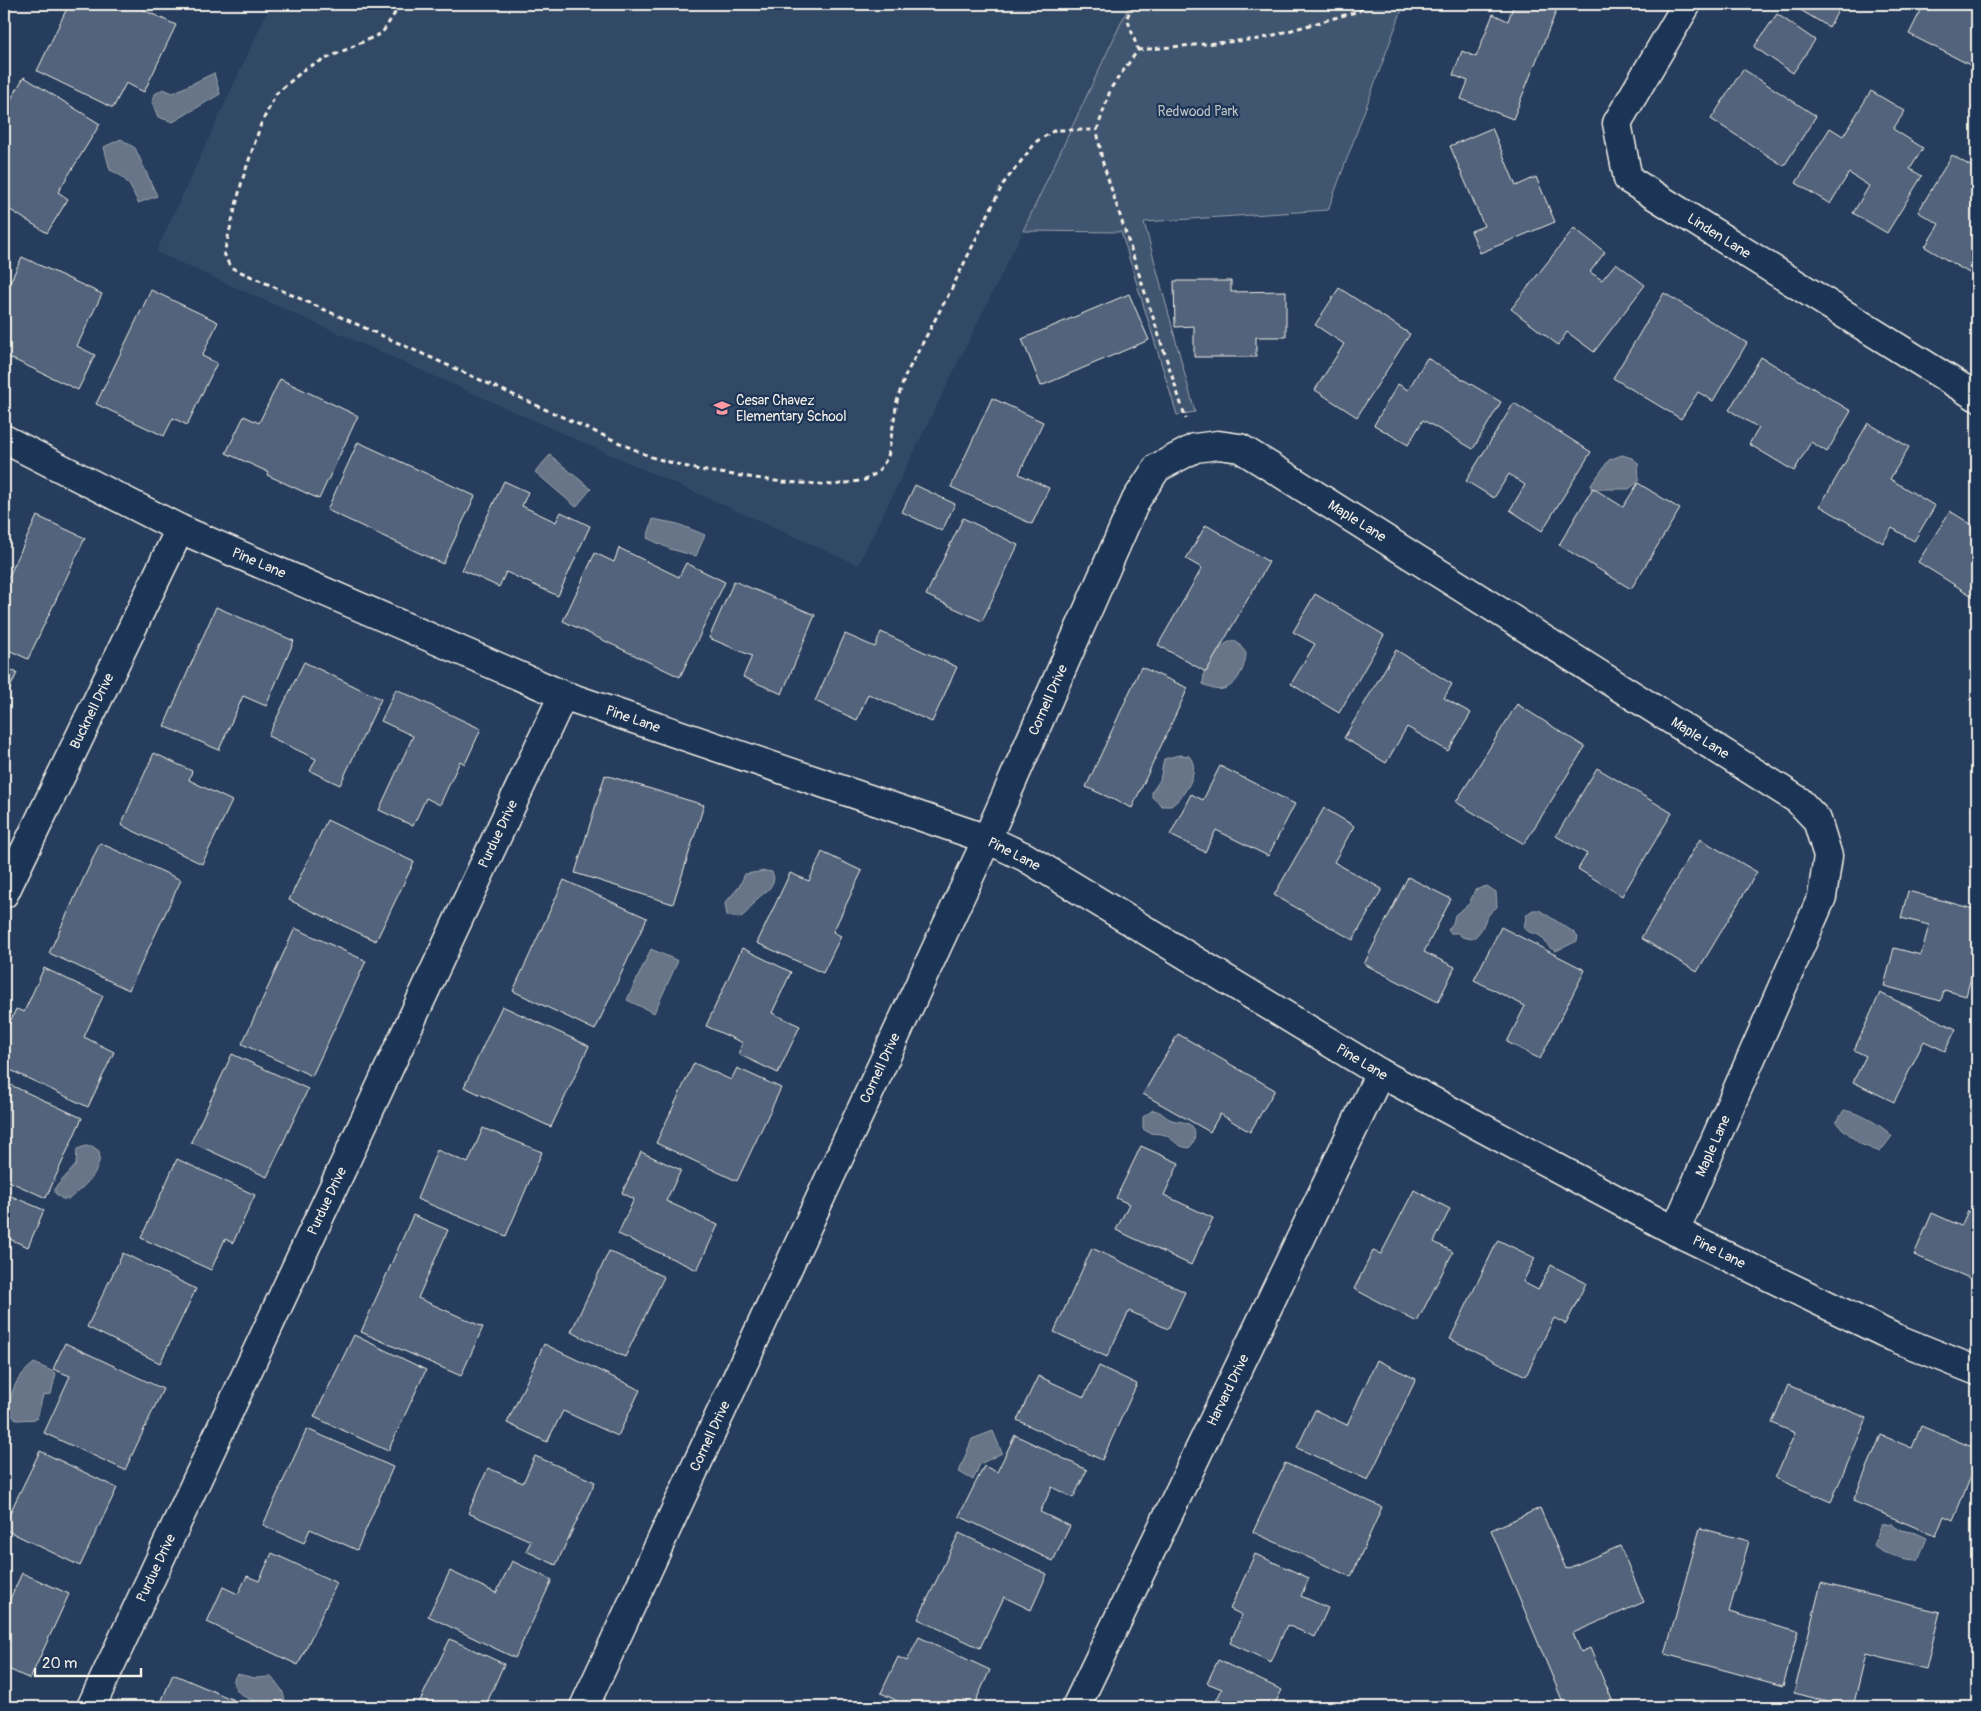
<svg xmlns="http://www.w3.org/2000/svg" width="1981" height="1711" font-family="Pangolin,sans-serif">
<style>
.built{fill:#334966}
.green{fill:#40546f;stroke:#9aa2ac}
.water{fill:#677588;stroke:#9fa7ae}
.building{fill:#52647b;stroke:#f4f1e8}
.lines{fill:none;stroke-linecap:round;stroke-linejoin:round}
.street-casing{stroke:#f4f1e8;stroke-width:31}
.path{stroke:#f4f1e8;stroke-width:3;stroke-dasharray:5 4;stroke-linecap:butt}
.street{stroke:#1d3557;stroke-width:28}
.labels{text-anchor:middle;dominant-baseline:central;stroke-width:4.5;stroke-linejoin:round;paint-order:stroke}
.park-label{font-size:14px;fill:#bec2c4;stroke:#1d3557}
.street-label{font-size:14px;fill:#f4f1e8;stroke:#1d3557}
.poi-label{font-size:14px;fill:#f4f1e8;stroke:#1d3557;text-anchor:start}
</style>
<rect width="100%" height="100%" fill="#263d5d"/>
<filter id="ink" filterUnits="userSpaceOnUse"><feTurbulence type="fractalNoise" baseFrequency=".02" numOctaves="2"/><feDisplacementMap in="SourceGraphic" scale="10" xChannelSelector="R" yChannelSelector="G"/><feConvolveMatrix kernelMatrix="1 2 1 2 8 2 1 2 1" color-interpolation-filters="sRGB"/></filter>
<g filter="url(#ink)">
<!-- built -->
<path class="built" d="M271,4H1130L1023,231L858,565L156,252Z"/>
<!-- green -->
<path class="green" d="M1130,4H1404L1328,210L1144,222L1195,412L1177,415L1121,232L1023,231Z"/>
<!-- water -->
<g class="water">
<path d="M214,73L220,94L173,122L158,117L152,102L155,94L163,89L173,93Z"/>
<path d="M121,139L135,148L157,196L138,203C131,187 127,177 110,170L104,147Z"/>
<path d="M550,455L591,489L576,507L535,472Z"/>
<path d="M1622,455L1632,458L1638,463L1639,481L1629,489H1591V485L1609,460Z"/>
<path d="M653,519L678,524L705,535L696,556L670,549L647,538Z"/>
<path d="M1234,641L1238,643L1246,653C1245,676 1227,701 1203,684L1204,671C1214,662 1218,642 1234,641Z"/>
<path d="M1179,755L1189,756C1202,771 1184,797 1171,806H1162L1152,797V792L1160,780L1164,759Z"/>
<path d="M766,871L772,872L774,878C772,890 764,892 756,900C750,908 748,913 739,918L727,916L725,903L739,887L745,874Z"/>
<path d="M1487,886L1496,892L1497,907C1481,917 1487,930 1472,939L1462,937L1458,933H1450L1448,930L1453,923L1455,915L1469,904L1475,890Z"/>
<path d="M1533,910H1539L1575,933L1578,936L1577,941L1556,951C1546,947 1548,943 1541,937C1535,931 1530,936 1524,927L1527,914Z"/>
<path d="M651,949L678,961L654,1013L627,1000Z"/>
<path d="M1153,1110C1162,1111 1165,1118 1172,1120C1180,1122 1185,1121 1192,1126C1196,1135 1196,1141 1189,1148C1178,1147 1175,1141 1167,1136C1157,1131 1154,1137 1143,1129V1117Z"/>
<path d="M1844,1110C1861,1114 1879,1123 1892,1136L1880,1152L1860,1144L1836,1123Z"/>
<path d="M86,1146H92L99,1151C103,1172 83,1187 69,1199H62L55,1193V1188L76,1165L77,1149Z"/>
<path d="M34,1363L56,1373L51,1394L43,1395L37,1419L17,1420L8,1412C12,1388 15,1379 34,1363Z"/>
<path d="M993,1431L1002,1453L980,1464L973,1480L959,1472L972,1439Z"/>
<path d="M1891,1524L1901,1530L1916,1533L1927,1538L1918,1560C1902,1560 1886,1554 1873,1545L1882,1525Z"/>
<path d="M237,1674L255,1678L271,1677L282,1690L285,1700L278,1707C265,1706 221,1694 237,1674Z"/>
</g>
<!-- building -->
<g class="building">
<path d="M69,4H131L176,25L144,92L126,83L113,108L37,71Z"/>
<path d="M1514,4H1545L1557,9L1513,119L1461,99L1468,81L1453,75L1462,51L1476,57L1493,14L1508,21Z"/>
<path d="M1792,4H1842L1829,27L1792,5Z"/>
<path d="M1924,4H1977V60L1974,67L1909,34Z"/>
<path d="M1777,14L1815,40L1793,73L1754,47Z"/>
<path d="M1743,69L1816,116L1784,166L1711,119Z"/>
<path d="M24,77L100,124L58,192L68,199L47,233L4,206V111Z"/>
<path d="M1871,91L1905,111L1893,129L1923,148L1910,169L1922,176L1887,233L1853,213L1869,186L1849,173L1830,204L1796,183L1830,128L1843,136Z"/>
<path d="M1492,128L1516,186L1536,177L1555,222L1480,253L1471,231L1484,226L1450,146Z"/>
<path d="M1952,155L1977,170L1976,277L1925,247L1939,224L1918,212Z"/>
<path d="M1574,228L1605,252L1590,272L1602,280L1616,263L1645,285L1594,352L1567,332L1558,345L1511,309Z"/>
<path d="M22,257L102,294L77,346L95,355L78,390L4,355V295Z"/>
<path d="M1174,281H1231V292L1286,291V337H1256V357H1194V326L1175,327Z"/>
<path d="M1339,288L1410,334L1357,417L1315,390L1344,344L1315,325Z"/>
<path d="M151,290L218,322L202,356L217,363L187,425L173,418L164,436L96,404Z"/>
<path d="M1664,293L1747,343L1713,401L1698,392L1681,419L1613,378Z"/>
<path d="M1129,294L1149,340L1041,386L1022,339Z"/>
<path d="M1761,357L1851,411L1827,452L1811,442L1794,471L1749,444L1759,428L1729,410Z"/>
<path d="M1427,358L1501,402L1473,449L1423,420L1408,445L1374,425L1398,384L1408,390Z"/>
<path d="M280,379L358,416L319,499L267,475L268,472L226,453L244,416L259,423Z"/>
<path d="M992,398L1043,422L1019,474L1049,488L1032,524L951,487Z"/>
<path d="M1514,403L1591,452L1542,531L1510,510L1525,485L1509,474L1494,498L1466,481Z"/>
<path d="M1868,423L1909,447L1890,479L1935,506L1914,541L1892,528L1883,543L1820,506Z"/>
<path d="M358,442L475,496L443,564L327,510Z"/>
<path d="M504,481L528,492L522,506L556,522L561,512L590,526L558,596L506,572L499,587L462,570Z"/>
<path d="M1638,483L1680,509L1631,589L1559,545L1593,488L1623,507Z"/>
<path d="M915,485L955,504L942,531L902,512Z"/>
<path d="M1950,511L1977,528V599L1918,562Z"/>
<path d="M37,516L85,538L28,659L4,648V587Z"/>
<path d="M963,518L1018,545L982,621L926,595Z"/>
<path d="M1206,525L1269,562L1206,672L1158,645L1202,568L1186,559Z"/>
<path d="M619,548L679,577L686,563L725,582L680,677L563,621L595,553L614,562Z"/>
<path d="M734,581L815,615L782,694L743,677L752,656L709,638Z"/>
<path d="M1315,594L1384,635L1339,713L1291,684L1315,644L1293,632Z"/>
<path d="M216,607L294,641L266,706L243,696L219,750L164,726Z"/>
<path d="M881,632L957,667L932,722L868,694L857,720L815,701L845,634L875,647Z"/>
<path d="M1396,650L1452,684L1444,698L1471,713L1448,751L1407,727L1386,763L1344,738Z"/>
<path d="M304,662L381,699L340,785L310,771L316,759L268,736Z"/>
<path d="M4,666L17,673L4,701Z"/>
<path d="M1141,667L1188,688L1132,808L1086,787Z"/>
<path d="M396,689L481,729L465,764L460,761L440,805L426,798L413,826L379,810L413,736L381,721Z"/>
<path d="M1517,704L1585,747L1524,844L1456,802Z"/>
<path d="M154,753L192,771L189,780L232,801L202,864L121,825Z"/>
<path d="M1220,766L1295,804L1268,856L1216,830L1205,852L1170,835L1191,794L1203,800Z"/>
<path d="M1597,768L1672,813L1622,896L1578,869L1587,854L1556,836Z"/>
<path d="M605,775L704,805L673,904L575,873Z"/>
<path d="M1324,808L1354,826L1334,862L1382,889L1353,940L1274,895Z"/>
<path d="M327,820L414,862L376,941L289,900Z"/>
<path d="M1700,839L1757,872L1697,972L1641,938Z"/>
<path d="M100,843L181,880L129,990L49,953Z"/>
<path d="M822,852L862,871L833,932L841,936L823,973L757,943L790,873L809,881Z"/>
<path d="M1408,877L1451,899L1424,952L1455,967L1438,1002L1364,964Z"/>
<path d="M564,880L647,918L595,1030L513,991Z"/>
<path d="M1908,891L1977,910V955L1966,996L1944,990L1941,1001L1884,986L1894,948L1921,955L1929,925L1901,918Z"/>
<path d="M1501,927L1585,970L1540,1059L1507,1042L1525,1006L1474,980Z"/>
<path d="M295,928L366,961L312,1076L242,1044Z"/>
<path d="M742,948L791,972L772,1013L800,1026L778,1073L738,1054L743,1043L706,1026Z"/>
<path d="M44,968L103,996L84,1037L114,1052L88,1107L4,1067V1035L16,1009L24,1012Z"/>
<path d="M1880,993L1956,1029L1945,1051L1924,1041L1894,1102L1853,1082L1866,1056L1854,1050Z"/>
<path d="M502,1006L589,1046L551,1127L464,1087Z"/>
<path d="M1178,1034L1275,1090L1250,1132L1220,1114L1210,1132L1143,1094Z"/>
<path d="M232,1054L308,1089L267,1177L191,1142Z"/>
<path d="M694,1063L731,1080L737,1068L781,1088L737,1181L656,1143Z"/>
<path d="M4,1082L82,1118L46,1198L4,1179Z"/>
<path d="M483,1128L542,1152L506,1236L417,1199L437,1150L468,1163Z"/>
<path d="M1141,1146L1179,1163L1164,1195L1213,1218L1191,1265L1116,1230L1129,1204L1116,1198Z"/>
<path d="M641,1152L681,1170L666,1201L718,1225L697,1270L618,1234L634,1199L622,1193Z"/>
<path d="M177,1159L255,1195L233,1243L225,1239L211,1270L141,1238Z"/>
<path d="M1414,1190L1450,1209L1434,1242L1453,1252L1417,1322L1354,1289L1373,1251L1381,1254Z"/>
<path d="M4,1193L44,1210L28,1247L5,1237L4,1239Z"/>
<path d="M1968,1211L1977,1215V1281L1914,1255L1932,1213L1961,1226Z"/>
<path d="M413,1215L448,1230L418,1298L483,1327L461,1376L361,1332Z"/>
<path d="M1498,1240L1535,1258L1523,1282L1538,1290L1551,1265L1586,1283L1566,1324L1554,1318L1526,1376L1450,1339Z"/>
<path d="M1092,1248L1185,1292L1168,1329L1129,1311L1107,1357L1054,1332Z"/>
<path d="M609,1251L664,1277L625,1357L571,1332Z"/>
<path d="M123,1253L196,1289L160,1363L87,1327Z"/>
<path d="M354,1335L426,1370L388,1451L314,1417Z"/>
<path d="M65,1343L163,1389L125,1470L44,1433L70,1376L53,1369Z"/>
<path d="M544,1344L640,1390L618,1436L563,1411L547,1442L507,1423Z"/>
<path d="M1377,1360L1416,1379L1368,1480L1297,1448L1315,1410L1347,1425Z"/>
<path d="M1099,1366L1137,1384L1102,1460L1017,1420L1038,1376L1084,1397Z"/>
<path d="M1788,1385L1867,1418L1831,1502L1775,1478L1795,1433L1772,1423Z"/>
<path d="M1921,1426L1977,1449V1462L1953,1520L1944,1516L1936,1536L1853,1501L1881,1435L1912,1448Z"/>
<path d="M307,1429L393,1467L357,1550L310,1529L304,1543L263,1525Z"/>
<path d="M1015,1435L1087,1470L1073,1498L1052,1487L1040,1512L1070,1526L1053,1561L959,1516L984,1466L997,1472Z"/>
<path d="M40,1451L117,1488L80,1566L4,1529V1525Z"/>
<path d="M535,1456L595,1482L556,1565L526,1551L531,1541L468,1513L488,1468L523,1483Z"/>
<path d="M1285,1463L1382,1507L1351,1577L1253,1532Z"/>
<path d="M1540,1508L1566,1569L1620,1546L1644,1602L1573,1633L1581,1652L1590,1648L1615,1707H1565L1491,1530Z"/>
<path d="M1700,1528L1749,1541L1729,1612L1798,1631L1783,1686L1665,1654Z"/>
<path d="M959,1533L1047,1574L1031,1610L1004,1597L980,1648L918,1619Z"/>
<path d="M272,1553L337,1583L298,1665L207,1622L223,1587L238,1594L247,1576L259,1581Z"/>
<path d="M1255,1554L1309,1578L1301,1596L1328,1608L1315,1637L1287,1625L1271,1662L1230,1643L1242,1615L1230,1609Z"/>
<path d="M512,1561L552,1580L515,1658L428,1616L450,1571L496,1593Z"/>
<path d="M22,1573L69,1594L30,1679L4,1667V1612Z"/>
<path d="M1821,1583L1940,1612L1926,1669L1866,1654L1853,1707L1794,1693Z"/>
<path d="M919,1637L990,1670L973,1707H910L881,1693L898,1657L907,1661Z"/>
<path d="M450,1639L504,1664L485,1707H417Z"/>
<path d="M1218,1660L1282,1690L1273,1707H1213L1222,1689L1207,1683Z"/>
<path d="M173,1674L250,1707H159Z"/>
</g>
<g class="lines">
<!-- street casing -->
<g class="street-casing">
<g id="street">
<path d="M1687,4L1617,123L1628,179L1977,397"/>
<path d="M4,439L180,529L563,695L987,839L1025,857L1380,1073L1675,1231L1893,1337L1977,1371"/>
<path d="M4,894L180,529"/>
<path d="M91,1707L563,695"/>
<path d="M584,1707L987,839L1136,500L1157,468L1195,448L1218,445L1240,448L1279,472L1798,800L1817,820L1828,856L1822,897L1675,1231"/>
<path d="M1076,1707L1380,1073"/>
</g>
</g>
<!-- path -->
<g class="path">
<path d="M398,4L397,10L382,33L306,68L276,94L261,124L242,181L224,253L230,267L651,457L699,470L783,482L834,485L865,480L878,472L888,457L897,401L905,376L952,288L1003,184L1037,141L1055,130H1097"/>
<path d="M1132,4L1127,18L1138,50L1111,88L1097,130L1102,160L1186,419"/>
<path d="M1138,50L1260,39L1359,11L1367,4"/>
</g>
<!-- street -->
<use href="#street" class="street"/>
</g>
</g>
<!-- icons -->
<defs>
<g id="school-bare" transform="scale(1.35)"><path d="M0-5L7-2L0 1L-7-2ZM-4 1L0 2.5L4 1V4Q0 6-4 4Z" fill="#ff9aa2" stroke="#1d3557" stroke-width="2.5" paint-order="stroke"/></g>
</defs>
<g fill-rule="evenodd">
<use href="#school-bare" x="722" y="408"/>
</g>
<g class="labels">
<!-- park labels -->
<g class="park-label">
<text x="1198" y="111">Redwood Park</text>
</g>
<!-- street labels -->
<g class="street-label">
<text transform="translate(1719 236) rotate(32)">Linden Lane</text>
<text transform="translate(1357 521) rotate(32)">Maple Lane</text>
<text transform="translate(259 563) rotate(23)">Pine Lane</text>
<text transform="translate(1048 700) rotate(-66)">Cornell Drive</text>
<text transform="translate(92 711) rotate(-64)">Bucknell Drive</text>
<text transform="translate(633 719) rotate(19)">Pine Lane</text>
<text transform="translate(1700 738) rotate(32)">Maple Lane</text>
<text transform="translate(498 834) rotate(-65)">Purdue Drive</text>
<text transform="translate(1014 854) rotate(27)">Pine Lane</text>
<text transform="translate(1362 1062) rotate(31)">Pine Lane</text>
<text transform="translate(880 1068) rotate(-65)">Cornell Drive</text>
<text transform="translate(1713 1146) rotate(-66)">Maple Lane</text>
<text transform="translate(327 1201) rotate(-65)">Purdue Drive</text>
<text transform="translate(1719 1252) rotate(26)">Pine Lane</text>
<text transform="translate(1228 1390) rotate(-64)">Harvard Drive</text>
<text transform="translate(710 1436) rotate(-65)">Cornell Drive</text>
<text transform="translate(156 1568) rotate(-65)">Purdue Drive</text>
</g>
<!-- poi labels -->
<g class="poi-label">
<text x="736" y="400">Cesar Chavez<tspan x="736" dy="16">Elementary School</tspan></text>
</g>
</g>
<!-- margin -->
<rect width="1981" height="1711" fill="none" stroke="#1d3557" stroke-width="20"/>
<rect x="10" y="10" width="1961" height="1691" fill="none" stroke="#f4f1e8" stroke-width="2" filter="url(#ink)"/>
<!-- scale -->
<path d="M35 1668v8h106v-8" fill="none" stroke="#f4f1e8" stroke-width="2.5"/>
<text x="42" y="1668" font-size="15" fill="#f4f1e8" stroke="#1d3557" stroke-width="4" paint-order="stroke">20 m</text>
</svg>
